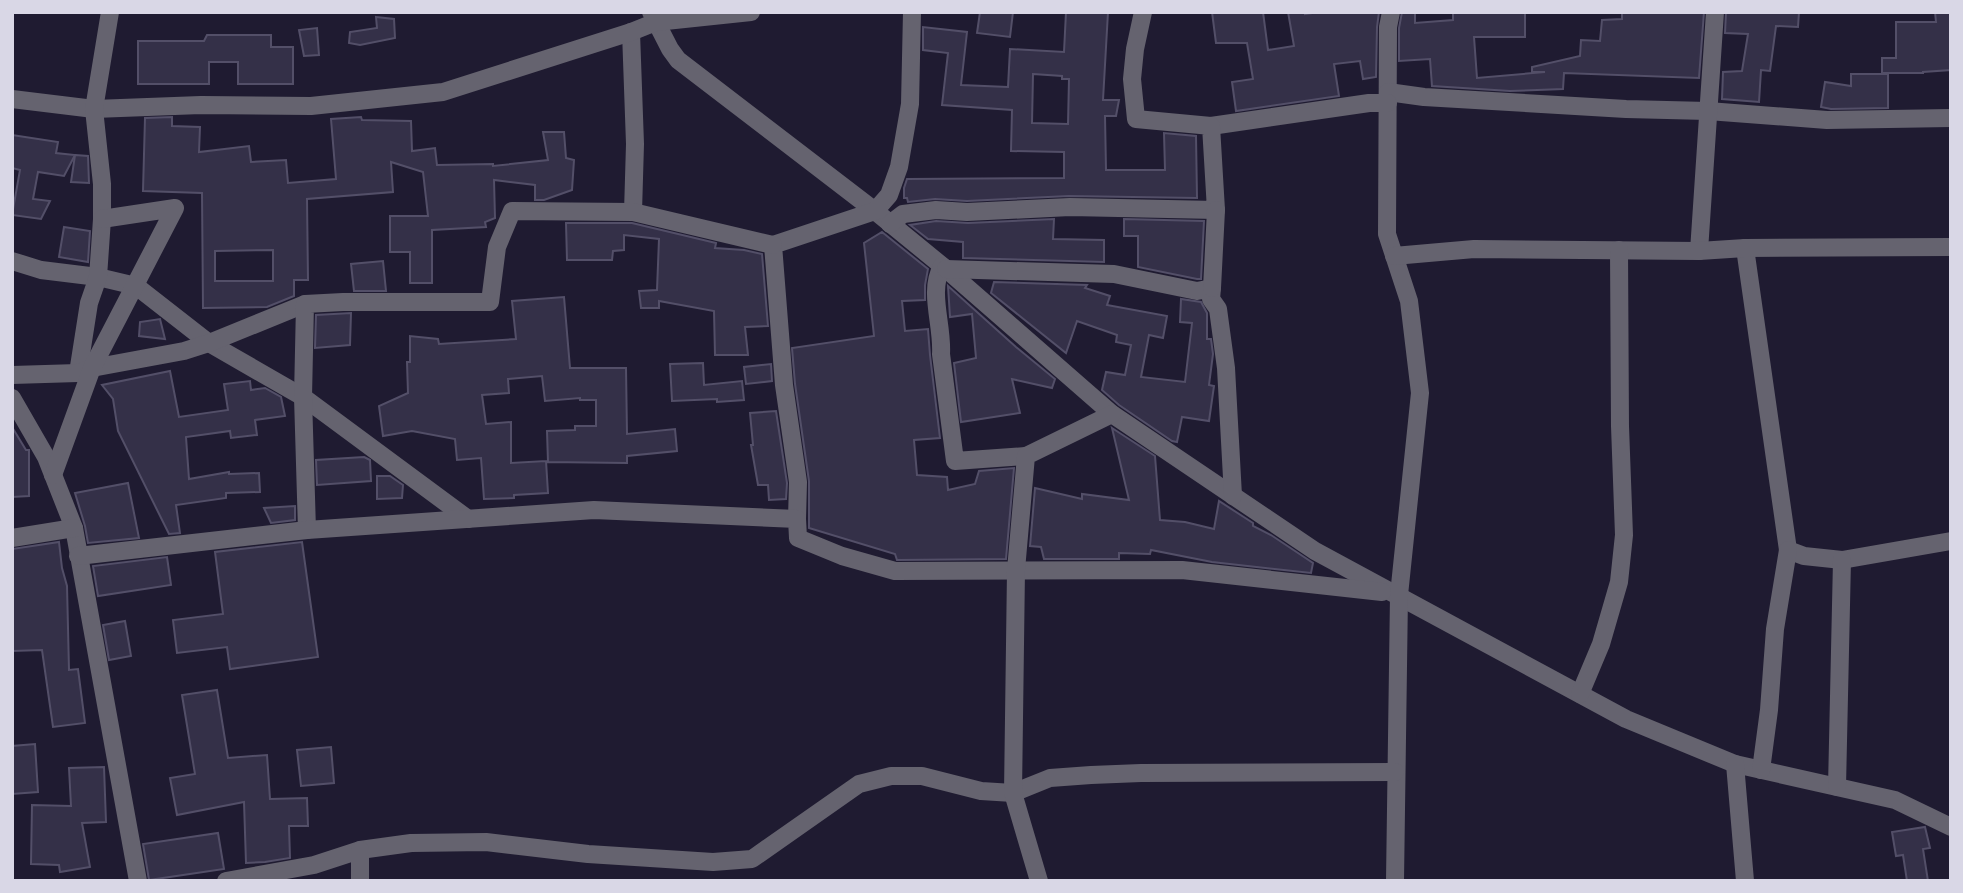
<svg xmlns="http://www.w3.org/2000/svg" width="1963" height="893" font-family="'Fira Sans Condensed',sans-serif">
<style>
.building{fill:#343048;stroke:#534f68;stroke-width:2;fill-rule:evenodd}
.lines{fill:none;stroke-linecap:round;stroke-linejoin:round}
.minor{stroke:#65636f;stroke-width:18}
</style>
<rect width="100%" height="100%" fill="#1f1b31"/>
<!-- building -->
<g class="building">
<path d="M980,12H1013L1010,37L977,33Z"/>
<path d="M1066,12H1108L1103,100H1119L1116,116H1105L1106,170H1165L1164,133L1196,136L1197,198L1069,196L967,201L935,199L908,202L907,198H904V188L907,179L1064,178V152L1011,151L1012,110L942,105L948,53L923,50V27L967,32L961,85L1008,87L1010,49L1064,52ZM1033,74L1062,76V79H1069L1068,124L1032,123Z"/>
<path d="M1212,12H1263L1268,50L1294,46L1288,12H1305V14L1319,12H1379L1377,27L1376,77L1363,79L1360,61L1334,64L1339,96L1236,111L1232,82L1253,79L1247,43H1216Z"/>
<path d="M1402,12H1415V23L1453,20V12H1525V37H1474L1477,78L1545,72H1532V67L1580,56L1581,40L1600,41L1602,20L1622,19V12H1704L1699,78L1564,73L1563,89L1510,91L1432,86L1430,59L1399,61V28Z"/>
<path d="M1726,12H1799L1798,27L1776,26L1770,71L1761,70L1759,102L1722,99L1723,72L1742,71L1748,34L1725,33Z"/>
<path d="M1935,12H1951V70L1923,72V73H1882V58H1896V22H1936Z"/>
<path d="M376,17L394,19L395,38L360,45L349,43L350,32L377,28Z"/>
<path d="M317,28L319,55L304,56L299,30Z"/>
<path d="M207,35H271V47H293V84H238V62H209V84H138V41H204Z"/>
<path d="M1851,74H1888V108L1831,109L1821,107L1825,82L1851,86Z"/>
<path d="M172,117V126L200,127L199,152L249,146L251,162L286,160L288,183L336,179L331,119L361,117L362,120L411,121L412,151L435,148L437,165L493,164V166L548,160L543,132H564L566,158L574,160L572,190L544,200H535V185L494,180L495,218L485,222L486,227L432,230V283H410V252H390V216H428L423,172L391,162L393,192L307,199L308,280H294V296L267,307L203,308L202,193L143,191L145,118ZM273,250V281H215V251Z"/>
<path d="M12,135L58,142L56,153L75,155L64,176L38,172L33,199L50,201L41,219L12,215L20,170L12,168Z"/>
<path d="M75,155L88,156L89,183L71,182Z"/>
<path d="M1054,219L1053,239L1104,240V262L963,258V242L928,239L910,225L936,221L968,223Z"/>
<path d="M1124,219L1204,221L1201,279H1197L1138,267V236H1124Z"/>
<path d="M566,223H632L716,243L715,248L744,250L762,254L768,326L745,327L748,355H715L714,311L659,301V308H641L639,291L657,290L659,239L624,235V250L613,251L612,260H567Z"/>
<path d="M64,227L90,231L88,262L59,257Z"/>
<path d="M882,232L928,269L925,285V300L902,301L905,331L928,329L930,355L940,438L914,440L917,475L947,477L948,490L975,484L979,471L1014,468L1006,559L897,560L895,554L809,528V481L795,384L792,348L874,336L864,243Z"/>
<path d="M383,261L386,291H354L351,264Z"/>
<path d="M994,282L1087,285L1085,288L1110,296L1107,305L1167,316L1163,338L1149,335L1141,377L1185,382L1192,323L1180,322L1181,299L1201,302L1207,313V339H1211L1213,354L1209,385L1214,386L1209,421L1182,417L1177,442L1172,441L1119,405L1102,390L1106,372L1125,375L1131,345L1116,342L1117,335L1077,321L1066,353L991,293Z"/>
<path d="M948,286L1016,347L1055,379L1052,388L1012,379L1020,413L961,422L954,363L976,358L972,314L950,317Z"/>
<path d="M564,297L570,368H626L627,434L675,429L677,451L627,456V463L548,462L547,431L575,430V426H596V400H580V398L545,401L542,376L508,379L509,393L482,395L486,424L511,422V463L546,461L548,493L514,495V498L484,499L481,458L457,460L455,439L412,431L383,436L379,406L408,393L407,362H410V336L438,339L439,344L516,339L512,301Z"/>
<path d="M351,313L350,345L315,348L316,315Z"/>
<path d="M160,319L165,339L139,336L140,322Z"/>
<path d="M703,363L704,385L742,381L744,400L717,402V399L672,401L670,364Z"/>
<path d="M771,364L772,381L746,384L744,367Z"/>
<path d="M170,371L179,417L228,410L224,384L250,381L251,390L265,388L281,397L285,416L255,420L257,435L231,438L230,431L186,437L189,479L229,472V474L259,473L260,492L226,493V498L176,505L180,533L169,534L118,431L113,399L102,385Z"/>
<path d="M776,411L787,483L786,499L769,500L768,485H758L751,445H753L750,413Z"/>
<path d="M12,427L26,450H29V496L12,497Z"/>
<path d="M1112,428L1155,456L1160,520L1185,522L1214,529L1219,501L1253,523V526L1271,535L1313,563L1311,573L1212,562L1151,550L1150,554L1119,553V559H1044L1041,547L1030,546L1035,488L1082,499V494L1129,500Z"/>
<path d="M364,457L370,460L371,481L317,485L316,460Z"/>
<path d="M377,476H390L403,485L402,498L377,499Z"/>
<path d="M128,483L139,538L88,543L85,526L75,493Z"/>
<path d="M295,506V520L271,523L264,508Z"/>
<path d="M59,542L62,568L67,586L69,670L78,669L85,723L53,727L42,650L12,651V549Z"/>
<path d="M302,542L318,657L230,669L227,647L177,653L173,620L223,614L215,552Z"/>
<path d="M167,557L171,585L98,596L93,566Z"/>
<path d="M125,621L131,656L109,660L103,625Z"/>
<path d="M217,690L228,758L267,755L270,799L307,798L308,826H289L290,858L265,862L246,863L244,802L177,815L170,778L195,774L182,695Z"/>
<path d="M35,744L38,792L12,794V746Z"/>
<path d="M331,747L334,783L301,786L297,750Z"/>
<path d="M104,767L106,822L82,823L90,867L60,872L59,865L31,864L32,805L71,806L69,768Z"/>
<path d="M1925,827L1930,848L1923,849L1928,881H1907L1903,855L1896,856L1892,832Z"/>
<path d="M218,833L224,869L149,880L143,844Z"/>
</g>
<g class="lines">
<!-- minor -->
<g class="minor">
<path d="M651,12L670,49L678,60L875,211L946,269L1112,414L1315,551L1626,719L1735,764L1895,800L1951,827"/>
<path d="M1391,12L1388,27L1387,234L1409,301L1420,393L1399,595L1395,881"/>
<path d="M631,32L635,144L633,212"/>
<path d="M1388,92L1424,97L1626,109L1708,111L1827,120L1951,118"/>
<path d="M12,99L94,109L201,105L311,106L443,92L631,32L656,22L751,12"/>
<path d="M1211,126L1369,103H1388"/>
<path d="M890,224L903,214L936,210L967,212L1070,207L1216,210L1211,126L1136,119L1132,79L1135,49L1143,12"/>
<path d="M1745,248L1788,550L1804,556L1842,560L1951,541"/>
<path d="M1699,251L1715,12"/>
<path d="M1394,256L1474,249L1699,251L1745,248L1951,247"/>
<path d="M12,261L41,270L98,277L136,286L209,343L303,397L468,519"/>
<path d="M942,266C928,292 943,325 941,354L955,461L1026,456"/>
<path d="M946,269L1114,274L1197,291L1212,288L1211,299L1218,309L1226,368L1233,496"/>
<path d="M1212,288L1216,210"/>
<path d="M78,373L89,303L98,277L102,219V184L94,109L110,12"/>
<path d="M12,375L78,373L92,368L184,351L209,343L305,304"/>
<path d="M12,398L46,457L74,528L138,881"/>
<path d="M53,475L92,368L175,208L102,219"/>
<path d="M797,519L798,482L784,385L773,245L875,211L889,195L899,167L910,104L912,12"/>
<path d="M307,530L303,397L305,304L343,302H490L497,247L512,211L633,212L773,245"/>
<path d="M12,538L74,528"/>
<path d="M78,556L307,530L594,510L797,519L798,538L842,556L895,571L1182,570L1382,592"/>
<path d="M1580,694L1601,644L1619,582L1624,535L1620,426L1619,250"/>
<path d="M1735,764L1745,881"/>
<path d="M1761,770L1769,710L1775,629L1788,550"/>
<path d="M1837,787L1842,560"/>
<path d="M226,881L314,865L360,850L411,843L486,842L588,854L713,862L752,859L859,784L891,776H922L981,791L1013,793L1050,778L1091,775L1141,773L1395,772"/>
<path d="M360,881V850"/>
<path d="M1039,881L1013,793L1016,570L1026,456L1112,414"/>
</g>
</g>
<!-- border -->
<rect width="1963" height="893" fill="none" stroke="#d9d7e6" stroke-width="28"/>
</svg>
